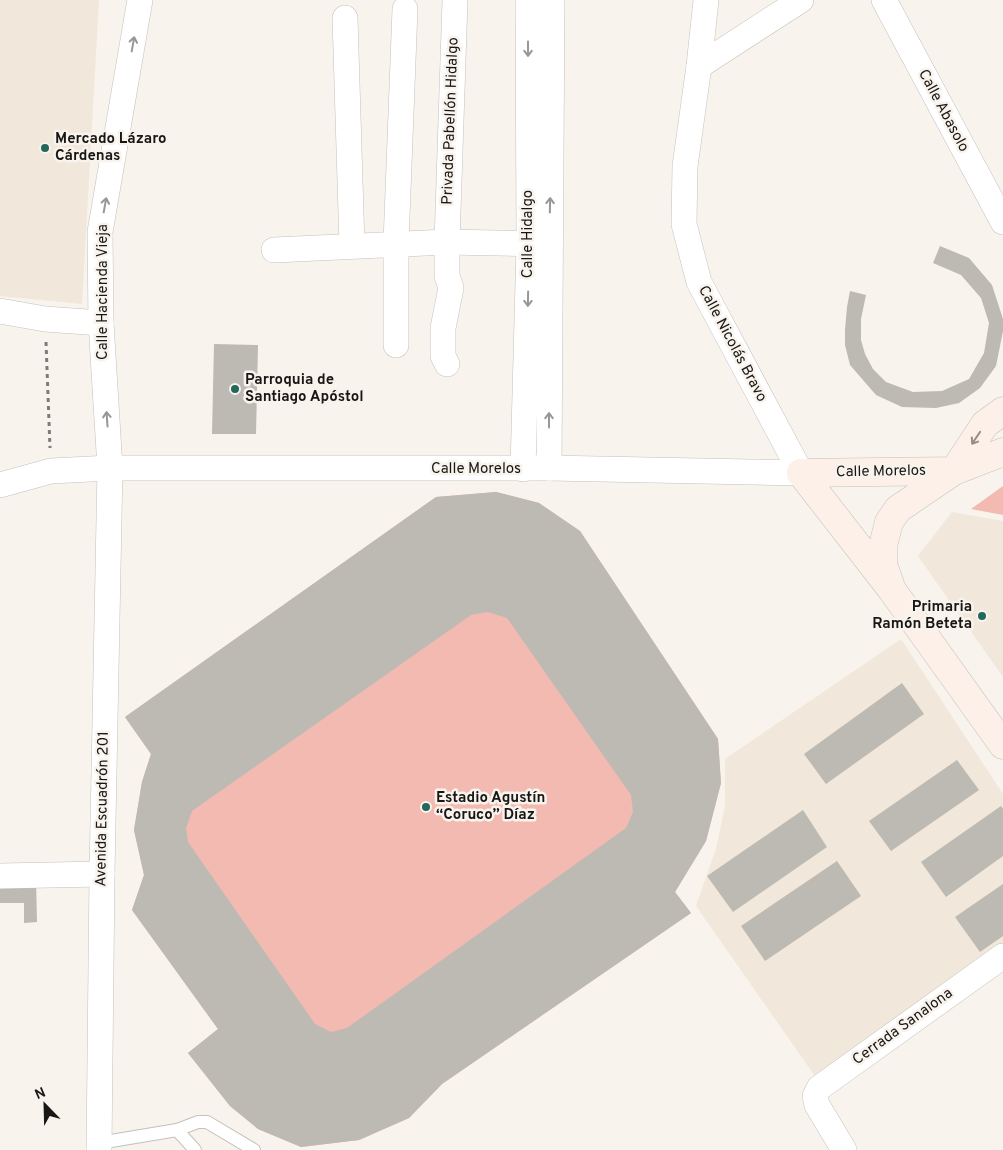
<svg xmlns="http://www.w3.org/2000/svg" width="1003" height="1150" font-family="Overpass,sans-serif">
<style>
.built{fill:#f1e7db}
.green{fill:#f2bab0}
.building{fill:#bcbab3;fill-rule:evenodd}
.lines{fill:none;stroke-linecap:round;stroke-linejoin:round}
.lane-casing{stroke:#c5c0bb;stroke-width:14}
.street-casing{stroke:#c5c0bb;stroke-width:26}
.secondary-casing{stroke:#c5c0bb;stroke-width:29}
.path{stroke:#7f7b77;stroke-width:3;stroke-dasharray:4 4;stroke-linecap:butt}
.lane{stroke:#fff;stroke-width:12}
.street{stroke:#fff;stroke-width:25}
.secondary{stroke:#fdf0e8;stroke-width:28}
.oneway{stroke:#989796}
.oneway2{stroke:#968e89}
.poi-dot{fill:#23685b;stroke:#f8f3ed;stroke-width:2}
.labels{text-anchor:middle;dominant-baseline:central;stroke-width:5;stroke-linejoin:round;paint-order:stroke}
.street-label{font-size:15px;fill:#191715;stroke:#f8f3ed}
.poi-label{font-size:15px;font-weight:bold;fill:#191715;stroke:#f8f3ed;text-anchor:start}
</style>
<rect width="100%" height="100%" fill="#f8f3ed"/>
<!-- built -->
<g class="built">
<path d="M0,0H99L82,304L0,296Z"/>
<path d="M952,512L1003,521V677L918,556Z"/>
<path d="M901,639L1003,794V947L817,1079L696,906L716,849L725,806V759Z"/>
</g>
<!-- green -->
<g class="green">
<path d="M1003,486V515L971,509Z"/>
<path d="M496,492L539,503L580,531L718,739L721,783L706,841L675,892L691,913L442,1084L409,1118L359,1140L301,1147L258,1129L230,1106L188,1053L218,1029L132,910L144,875L134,830L142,782L151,754L125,717L436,497Z"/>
</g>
<!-- building -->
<g class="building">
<path d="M940,246L969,258L992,285L1003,319V331L996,366L980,388L959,403L936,408L902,407L876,395L850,365L845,345V330L847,307L850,291L866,295L861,319V340L865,354L873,369L886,382L913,392L942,391L969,379L984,353L989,323L981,298L961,275L933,263Z"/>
<path d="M214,344L258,345L256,434H212Z"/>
<path d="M496,492L539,503L580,531L718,739L721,783L706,841L675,892L691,913L442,1084L409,1118L359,1140L301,1147L258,1129L230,1106L188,1053L218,1029L132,910L144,875L134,830L142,782L151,754L125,717L436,497ZM488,612L507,618L631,795L633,812L626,828L347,1028L331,1032L315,1024L188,842L186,828L192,811L471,615Z"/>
<path d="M902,683L924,714L826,784L804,754Z"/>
<path d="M957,760L979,790L891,851L869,821Z"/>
<path d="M1001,806L1003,809V856L946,897L921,862Z"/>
<path d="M803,810L827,847L733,912L707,876Z"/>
<path d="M837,861L861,896L765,961L741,926Z"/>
<path d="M0,879H36L37,922L24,923V903H0Z"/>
<path d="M1003,884V936L980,952L955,917Z"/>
</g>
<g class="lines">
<!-- lane casing -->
<g class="lane-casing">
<g id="lane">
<path d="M177,1130L198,1122H207L254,1150"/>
<path d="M99,1143L177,1130L195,1150"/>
</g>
</g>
<!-- street casing -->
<g class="street-casing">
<g id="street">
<path d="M884,0L1003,222"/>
<path d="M345,18L352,246"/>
<path d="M699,66L801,0"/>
<path d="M274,250L447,242L545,244"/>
<path d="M0,311L45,319L101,323"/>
<path d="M396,345V243L405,9"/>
<path d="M447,364L443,356V328L451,288L447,276V242L455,0"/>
<path d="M549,468L552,0"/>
<path d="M523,469L529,244L528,0"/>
<path d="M0,485L51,471L110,468H549L801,473L699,282L684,224L685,166L699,66L706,0"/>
<path d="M0,876L102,874"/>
<path d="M99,1150L102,874L110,468L101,323L100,232L140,0"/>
<path d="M844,1150L817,1105L815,1096L819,1088L1003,956"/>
</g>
</g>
<!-- secondary casing -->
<g class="secondary-casing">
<g id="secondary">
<path d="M801,473L892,590L1003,745"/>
<path d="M801,473L954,471L1003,452"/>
<path d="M890,584L883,564V546L889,522L898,509L954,471L985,424L1003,411"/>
</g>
</g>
<!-- path -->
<path class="path" d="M46,342L50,448"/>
<!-- lane -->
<use href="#lane" class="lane"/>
<!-- street -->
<use href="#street" class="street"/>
<!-- secondary -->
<use href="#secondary" class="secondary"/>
</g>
<!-- one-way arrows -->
<defs><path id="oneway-shaft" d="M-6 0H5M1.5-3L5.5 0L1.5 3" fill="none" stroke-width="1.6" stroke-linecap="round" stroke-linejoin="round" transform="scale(1.25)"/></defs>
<g class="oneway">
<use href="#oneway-shaft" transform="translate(133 44) rotate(-80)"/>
<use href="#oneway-shaft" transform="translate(528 49) rotate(90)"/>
<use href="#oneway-shaft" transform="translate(105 205) rotate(-80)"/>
<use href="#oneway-shaft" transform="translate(550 205) rotate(-89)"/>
<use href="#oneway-shaft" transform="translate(528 299) rotate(91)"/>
<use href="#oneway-shaft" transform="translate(107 419) rotate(-94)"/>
<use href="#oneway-shaft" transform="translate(549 420) rotate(-90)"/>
</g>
<use class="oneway2" href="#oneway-shaft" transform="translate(976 438) rotate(124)"/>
<!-- markers -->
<g class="poi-dot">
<circle cx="45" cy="148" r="5"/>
<circle cx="235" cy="389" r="5"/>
<circle cx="982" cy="616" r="5"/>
<circle cx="426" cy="807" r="5"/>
</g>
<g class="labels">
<!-- street labels -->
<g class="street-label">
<text transform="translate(943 111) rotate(62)">Calle Abasolo</text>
<text transform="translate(451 121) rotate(-88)">Privada Pabellón Hidalgo</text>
<text transform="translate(528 234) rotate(-90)">Calle Hidalgo</text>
<text transform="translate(103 292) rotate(-90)">Calle Hacienda Vieja</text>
<text transform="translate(732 344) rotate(62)">Calle Nicolás Bravo</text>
<text x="476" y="469">Calle Morelos</text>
<text transform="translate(881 472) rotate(-1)">Calle Morelos</text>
<text transform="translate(103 809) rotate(-89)">Avenida Escuadrón 201</text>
<text transform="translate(903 1027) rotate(-36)">Cerrada Sanalona</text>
</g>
<!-- poi labels -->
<g class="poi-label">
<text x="55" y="139">Mercado Lázaro<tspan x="55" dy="17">Cárdenas</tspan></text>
<text x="245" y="380">Parroquia de<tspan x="245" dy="17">Santiago Apóstol</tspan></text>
<text x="972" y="607" text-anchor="end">Primaria<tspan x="972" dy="17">Ramón Beteta</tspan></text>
<text x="436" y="798">Estadio Agustín<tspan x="436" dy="17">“Coruco” Díaz</tspan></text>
</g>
</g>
<!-- north arrow -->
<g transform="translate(45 1105) rotate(337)" stroke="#f8f3ed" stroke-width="4" paint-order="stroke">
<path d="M0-4L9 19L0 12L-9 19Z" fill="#191715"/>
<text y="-8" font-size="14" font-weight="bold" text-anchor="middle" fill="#191715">N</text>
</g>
</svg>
